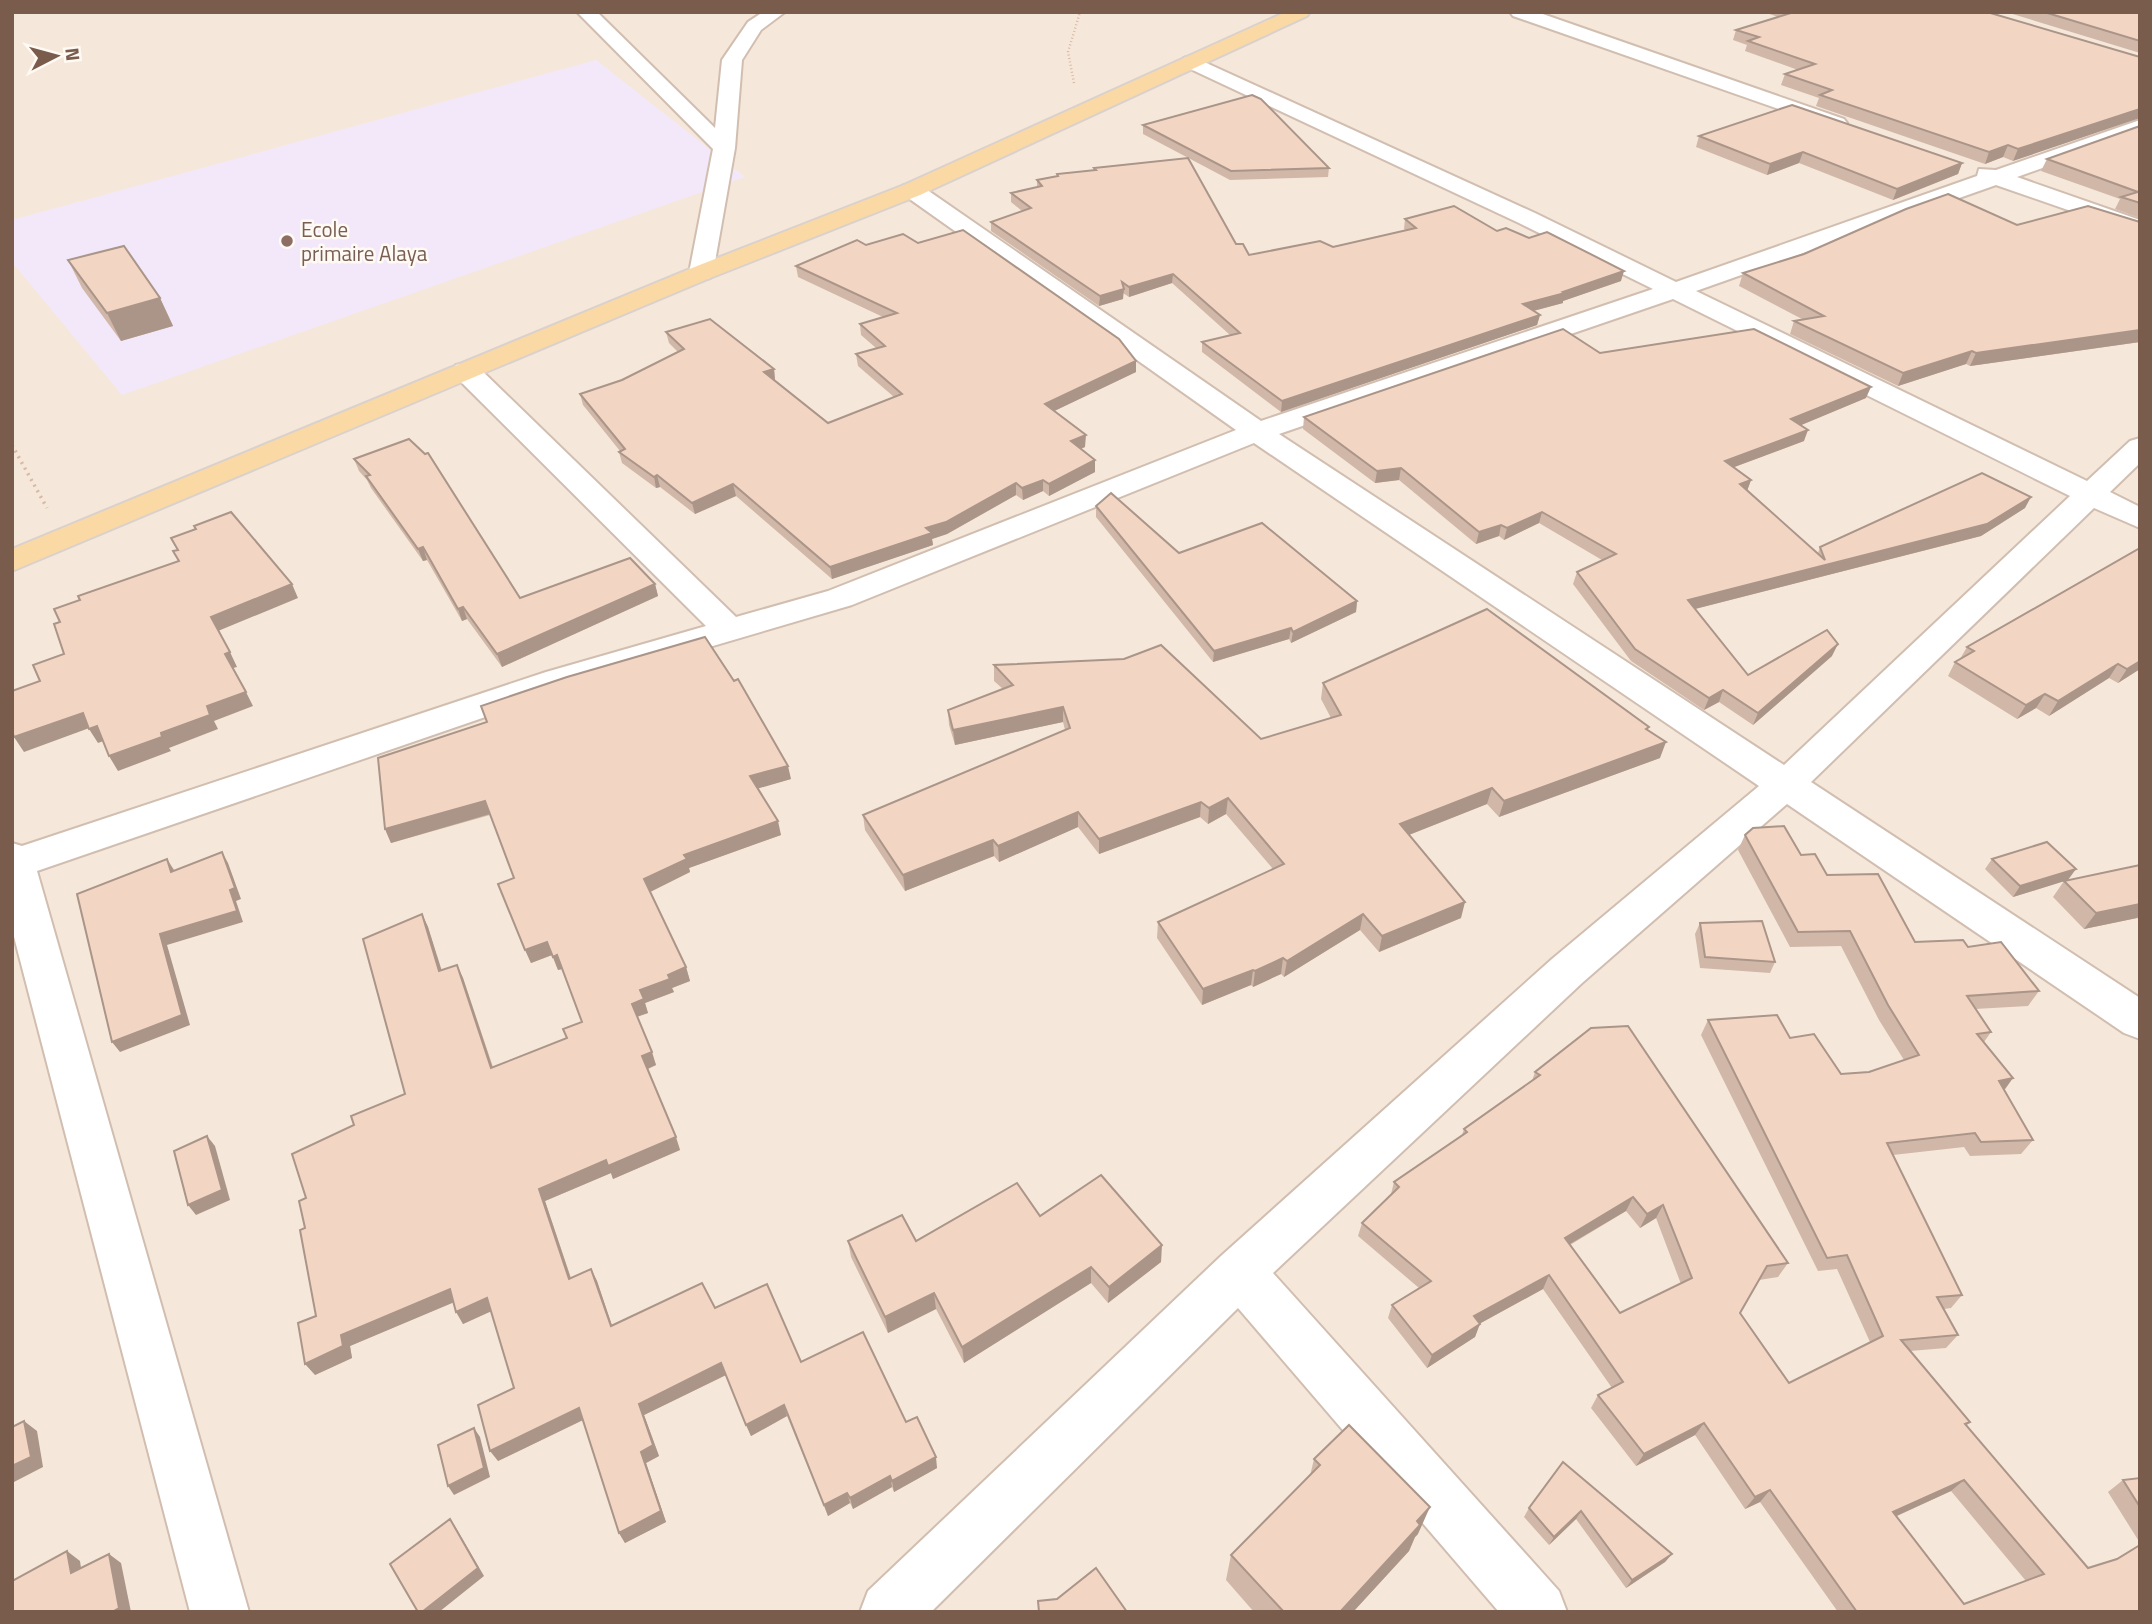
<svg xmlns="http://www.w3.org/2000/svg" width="2152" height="1624" font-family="'Titillium Web',sans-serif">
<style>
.residential{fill:#f5e8da}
.education{fill:#f3e8fa}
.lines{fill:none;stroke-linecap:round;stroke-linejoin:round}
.minor-casing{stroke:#d1beb0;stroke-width:4}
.major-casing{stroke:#dad1cd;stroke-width:4}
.path-far1{stroke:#d9b8a5;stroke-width:2.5;stroke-dasharray:1 2.5;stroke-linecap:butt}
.path{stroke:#d9b8a5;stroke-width:3.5;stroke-dasharray:2 4.5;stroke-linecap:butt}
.minor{fill:#fff;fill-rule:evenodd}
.major{fill:#fbd9a5;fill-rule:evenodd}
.wall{fill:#d1b7a8;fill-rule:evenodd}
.shaded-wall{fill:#aa9588}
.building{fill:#f3d5c3;stroke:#aa9588;stroke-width:2;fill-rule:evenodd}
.education-dot{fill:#8d6e63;stroke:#fffaf3;stroke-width:2.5}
.labels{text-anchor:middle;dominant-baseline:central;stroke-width:5;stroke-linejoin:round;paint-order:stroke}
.far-education-label{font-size:21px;fill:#785e54;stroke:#fffaf3;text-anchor:start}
</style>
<rect width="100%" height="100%" fill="#fdf6ec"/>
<!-- residential -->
<rect class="residential" x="12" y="12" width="2128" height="1600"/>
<!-- education -->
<path class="education" d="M596,60L745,177L122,395L12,262V220Z"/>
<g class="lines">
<!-- minor casing -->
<g class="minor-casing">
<g id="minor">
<path d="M577,12H597L715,128L722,60L748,22L763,12H785L761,30L742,60L735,148L713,273L710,278L701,280L692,278L689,273L713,149Z"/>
<path d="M1510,12H1537L1844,119L1847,123L1844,127H1830L1513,16Z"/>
<path d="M1191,56L1535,213L1676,282L1977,176L1979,169L1996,170L2140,120V133L2017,177L2140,220V235L1996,185L1696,291L2087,481L2130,441L2140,438V463L2110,492L2140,507V528L2094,508L1811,782L2140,998V1039L2124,1033L1787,804L1582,983L1273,1273L1559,1591L1567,1612H1499L1238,1308L931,1612H860L868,1591L1221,1256L1552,959L1759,786L1254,443L852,605L570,688L37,871L249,1612H190L12,929V843L22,846L546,672L706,626L456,377L452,371L456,365L466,363L476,365L736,617L828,591L1236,430L904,195L901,190L904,185H920L1261,421L1653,289L1519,223L1184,66L1181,62L1184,58ZM1673,299L2070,496L1784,765L1279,434Z"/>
</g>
</g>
<!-- major casing -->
<g class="major-casing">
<path id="major" d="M1286,12H1310L1307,16L920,195L710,278L12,571V549L692,268L904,185Z"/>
</g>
<!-- path-far1 -->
<path class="path-far1" d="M1074,83L1068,52L1080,12"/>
<!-- path -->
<path class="path" d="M12,445L47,508"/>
<!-- minor -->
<use href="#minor" class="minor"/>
<!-- major -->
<use href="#major" class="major"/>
</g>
<!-- wall -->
<g class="wall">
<path d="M1764,12H1987L2140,57L2013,161L2003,157L1985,164L1816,106L1819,98L1781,85L1785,74L1798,70L1745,51L1747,45L1733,40L1736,30L1778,17Z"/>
<path d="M2006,12H2140V53Z"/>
<path d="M1143,125L1329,168L1328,177L1230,180L1143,134Z"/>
<path d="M2140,126V218L2115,209L2120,199L2041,171L2047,159Z"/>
<path d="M1699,136L1962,163L1958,174L1893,200L1799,163L1767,175L1696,147Z"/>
<path d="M1094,168L1236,244L1249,255L1333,247L1406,230L1404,229L1405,219L1497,231L1621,281L1563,301V303L1534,311L1540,315L1537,325L1281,412L1202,352V342L1230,335L1172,283L1129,297L1123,293V299L1099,306L991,231V222L1022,211L1011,202V193L1037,187V180L1057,177V174L1094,170Z"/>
<path d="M2140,222V342L1970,366L1966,364L1898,386L1790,334L1794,321L1802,319L1739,286L1743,273L2017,225Z"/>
<path d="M918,243L1136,361V372L1054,411L1085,447L1081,449L1095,472L1049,496L1043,491L1023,500L1016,495L947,534L932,539L933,545L832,579L736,496L695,514L660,487L656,488L622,463L619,452L620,451L583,405L580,394L622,380L678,352L669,343L666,332L774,369L775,380L828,423L894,397L858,366L856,354L876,348L861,335L860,324L883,317L798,277L796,266L866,245Z"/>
<path d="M68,260L160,298L173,326L121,341L82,288Z"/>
<path d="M1600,353L1866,398L1801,425L1804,441L1734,467L1751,480L1747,491L1818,553L1820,547L2025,508L1981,536L1695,609L1748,675L1832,656L1753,725L1719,702L1704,710L1631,661L1573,584L1577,572L1602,560L1539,523L1504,540L1499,536L1476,544L1399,480L1375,483L1303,429L1304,417Z"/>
<path d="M354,459L520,598L655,584L658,596L502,667L467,619L462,621L427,560L423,561L371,488L367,480L359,471Z"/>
<path d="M1096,506L1179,553L1357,601L1356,612L1291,643L1289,639L1213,662L1096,517Z"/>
<path d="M2140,548V669L2118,683L2109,678L2049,716L2036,708L2017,719L1948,676L1955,662L1960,659L1967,647Z"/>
<path d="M994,665L1261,739L1331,718L1321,699L1323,683L1648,731L1660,758L1499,817L1487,804L1409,835L1461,918L1379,952L1360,930L1284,977L1281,974L1253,987L1251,985L1202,1005L1157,938L1158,922L1273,869L1226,814L1208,824L1200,817L1099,854L1078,827L999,862L994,856L905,891L865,830L863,815L1065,730L1063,722L955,745L949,725L948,710L1003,689L994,681Z"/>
<path d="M378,758L791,779L757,788L781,835L689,868L690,872L650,892L686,967L690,981L672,988L674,992L645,1003L648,1013L637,1017L656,1065L648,1069L680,1150L613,1179L611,1173L545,1201L571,1278L591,1269L597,1281L612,1325L715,1308L801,1362L906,1422L937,1468L894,1492L892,1487L853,1509L850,1503L828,1516L787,1416L751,1436L726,1375L644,1415L659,1456L646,1463L666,1522L625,1543L619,1533L583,1420L498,1461L514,1388L491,1311L463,1324L453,1302L350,1346L352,1358L315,1375L316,1316L305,1228L306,1198L354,1125L405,1094L422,914L428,927L441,971L457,965L463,978L493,1067L567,1038L582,1022L562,969L558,970L552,955L531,963L498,884L514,878L490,815L391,843L385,829Z"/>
<path d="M1745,835L1801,855L1915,942L1968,947L2039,991L2028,1006L1975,1009L1991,1032L1984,1042L2004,1090L2033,1140L2021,1154L1970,1156L1964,1147L1893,1155L1962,1295L1951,1308L1944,1309L1958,1335L1946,1348L1910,1351L1970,1422L1966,1426L2088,1568L2140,1612H1838L1760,1502L1745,1509L1695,1435L1636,1466L1591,1408L1598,1395L1612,1388L1543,1289L1479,1324L1475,1337L1427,1368L1388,1318L1392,1305L1419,1288L1358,1236L1362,1223L1391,1194L1394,1182L1462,1135L1464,1129L1532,1081L1535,1072L1788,1263L1778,1277L1759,1280L1740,1313L1789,1383L1870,1342L1837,1269L1818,1271L1701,1035L1708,1020L1790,1038L1841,1074L1869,1072L1904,1060L1879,1020L1841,946L1790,947L1738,850ZM1626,1211L1640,1228L1656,1218L1681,1284L1620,1313L1570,1245ZM1951,1491L2026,1581L1964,1604L1897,1516Z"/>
<path d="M1992,859L2069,880L2140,865V920L2137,918L2084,929L2053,897L2064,881L2013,897L1985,869Z"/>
<path d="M1700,923L1775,962L1770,973L1700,968L1695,934Z"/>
<path d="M1040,1216L1161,1262L1108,1303L1091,1283L964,1363L936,1309L888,1333L851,1257L848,1241H916Z"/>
<path d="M1314,1459L1418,1534L1415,1537L1409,1551L1353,1612H1254L1226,1580L1231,1555L1310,1476Z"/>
<path d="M1563,1462L1672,1554L1665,1562L1626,1588L1576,1519L1549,1545L1524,1517L1529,1508Z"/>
<path d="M2140,1478V1543L2108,1492L2123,1480Z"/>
</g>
<!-- shaded-wall -->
<g class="shaded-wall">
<path d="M2140,109V118L2013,161L2018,149Z"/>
<path d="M2008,145L2003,157L1985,164L1989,152Z"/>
<path d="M1803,152L1799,163L1767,175L1770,164Z"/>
<path d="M1962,163L1958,174L1893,200L1897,189Z"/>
<path d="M1624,271L1621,281L1563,301V303L1521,314L1523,304Z"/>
<path d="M1173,274L1172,283L1129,297V287Z"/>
<path d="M1124,289L1123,299L1099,306L1100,296Z"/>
<path d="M160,298L173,326L121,341L107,313Z"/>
<path d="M1540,315L1537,325L1281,412L1282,401Z"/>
<path d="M2140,330V342L1970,366L1976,353Z"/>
<path d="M1972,351L1966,364L1898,386L1903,373Z"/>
<path d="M1136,361V372L1046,415L1045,404Z"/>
<path d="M774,369L775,380L766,383L764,372Z"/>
<path d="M1871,387L1866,398L1787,431L1791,419Z"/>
<path d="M1808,430L1804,441L1721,472L1725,461Z"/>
<path d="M1086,435L1085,447L1071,452V441Z"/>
<path d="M1095,460V472L1049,496V484Z"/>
<path d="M1401,468L1399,480L1375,483L1377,471Z"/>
<path d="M657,475L660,487L656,488L654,477Z"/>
<path d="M1043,480V491L1023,500L1022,488Z"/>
<path d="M1751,480L1747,491L1740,484Z"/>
<path d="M1016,483V495L947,534L932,539L933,545L832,579L830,567L926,528Z"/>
<path d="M733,484L736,496L695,514L692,503Z"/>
<path d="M2031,497L2025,508L1981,536L1683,612L1688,600Z"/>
<path d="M1542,512L1539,523L1504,540L1507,528Z"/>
<path d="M1501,525L1499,536L1476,544L1479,532Z"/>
<path d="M423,547L427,560L423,561L418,549Z"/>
<path d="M292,584L298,598L218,631L211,617Z"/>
<path d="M655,584L658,596L502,667L497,654Z"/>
<path d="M1357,601L1356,612L1291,643L1293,632Z"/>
<path d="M463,607L467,619L462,621L458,609Z"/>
<path d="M1291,628L1289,639L1213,662L1214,651Z"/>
<path d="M1838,644L1832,656L1753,725L1758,713Z"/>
<path d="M230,652L237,667L233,668L225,654Z"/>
<path d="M2140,661V669L2118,683L2127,669Z"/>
<path d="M2118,664L2109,678L2049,716L2058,701Z"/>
<path d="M1723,690L1719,702L1704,710L1709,698Z"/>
<path d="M246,692L253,706L214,721L218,729L169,748L171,751L118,771L109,756L161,733L207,706Z"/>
<path d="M2045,694L2036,708L2017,719L2026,705Z"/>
<path d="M1063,707V722L955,745L953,730Z"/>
<path d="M83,713L92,727L24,752L14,737Z"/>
<path d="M97,726L106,740L98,743L89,729Z"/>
<path d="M1666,742L1660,758L1499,817L1504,801Z"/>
<path d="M788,766L791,779L753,790L750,776Z"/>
<path d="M1492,788L1487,804L1396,840L1400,824Z"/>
<path d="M1228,798L1226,814L1208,824L1209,808Z"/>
<path d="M485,801L490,814L391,843L385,829Z"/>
<path d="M1201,802L1200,817L1099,854V839Z"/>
<path d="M1078,812V827L999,862L998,846Z"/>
<path d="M778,821L781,835L689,868L690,872L648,893L644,879L684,855Z"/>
<path d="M993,840L994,856L905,891L903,875Z"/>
<path d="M222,852L228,863L241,899L236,901L243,922L167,945L190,1025L120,1052L112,1042L160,934L230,890Z"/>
<path d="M167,859L174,870L178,883L171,872Z"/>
<path d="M2076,869L2068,880L2013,897L2020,886Z"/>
<path d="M1465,902L1461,918L1379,952L1382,936Z"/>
<path d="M2140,904V915L2137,918L2084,929L2096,913Z"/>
<path d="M422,914L428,927L446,984L439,971Z"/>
<path d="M1363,914L1360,930L1284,977L1287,961Z"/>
<path d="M547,942L552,955L531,963L525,950Z"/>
<path d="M557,955L562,969L558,970L553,957Z"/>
<path d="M1283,958L1281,974L1253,987L1255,971Z"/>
<path d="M457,965L463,978L497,1081L491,1068Z"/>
<path d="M686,967L690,981L672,988L674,992L645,1003L648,1013L636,1017L632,1004L640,990L668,975Z"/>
<path d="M1253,970L1251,985L1202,1005L1203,989Z"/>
<path d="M652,1052L656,1065L647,1069L642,1056Z"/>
<path d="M2013,1078L2003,1092L1999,1081Z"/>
<path d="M207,1136L215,1146L230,1200L196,1215L188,1205Z"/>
<path d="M676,1137L680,1150L613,1179L611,1173L545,1201L575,1291L569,1279L539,1189L606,1160Z"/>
<path d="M1633,1197L1626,1211L1558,1251L1565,1238Z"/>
<path d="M1663,1205L1656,1218L1640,1228L1647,1214Z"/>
<path d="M1162,1245L1161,1262L1108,1303L1109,1287Z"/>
<path d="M1091,1267V1283L964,1363L962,1347Z"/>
<path d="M591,1269L597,1281L616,1338L611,1326Z"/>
<path d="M1549,1275L1543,1289L1468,1330L1474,1316Z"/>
<path d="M450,1289L457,1301L350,1346L352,1358L315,1375L305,1364L341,1335Z"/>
<path d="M934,1293L936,1309L888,1333L885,1317Z"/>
<path d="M487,1298L494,1310L463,1324L456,1312Z"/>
<path d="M1480,1324L1475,1337L1427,1368L1432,1355Z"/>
<path d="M721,1363L726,1375L644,1415L659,1456L646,1463L666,1522L625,1543L619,1533L641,1452L639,1404Z"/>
<path d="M784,1405L787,1416L751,1436L746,1425Z"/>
<path d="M579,1408L585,1419L498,1461L490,1451Z"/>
<path d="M24,1421L37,1431L43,1467L12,1483V1466Z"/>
<path d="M1704,1423L1695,1435L1636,1466L1644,1454Z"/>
<path d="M474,1428L480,1437L490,1477L454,1495L448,1486Z"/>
<path d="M936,1457L937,1468L894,1492L892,1481Z"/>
<path d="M890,1476L892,1487L853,1509L850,1498Z"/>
<path d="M1964,1480L1951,1491L1881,1523L1893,1512Z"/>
<path d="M1770,1490L1760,1502L1745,1509L1755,1497Z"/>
<path d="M847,1493L850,1503L828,1516L824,1505Z"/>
<path d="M1430,1507L1418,1534L1415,1537L1409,1551L1353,1612H1340L1417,1521Z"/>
<path d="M1581,1511L1576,1519L1549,1545L1554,1537Z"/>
<path d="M450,1519L456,1528L484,1576L439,1612H422Z"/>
<path d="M67,1551L80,1561L83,1582L71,1573Z"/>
<path d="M109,1554L121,1563L131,1612H112Z"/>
<path d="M1672,1554L1665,1562L1626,1588L1632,1580Z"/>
</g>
<!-- building -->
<g class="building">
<path d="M1794,12H1987L2140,57V109L2018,149L2008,145L1989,152L1820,95L1832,90L1785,74L1815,64L1748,41L1759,37L1736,30Z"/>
<path d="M2044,12H2140V41Z"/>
<path d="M1252,95L1261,99L1329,168L1231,171L1143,125Z"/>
<path d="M1792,105L1962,163L1897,189L1803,152L1770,164L1699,136Z"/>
<path d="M2140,126V203L2121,197L2138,192L2047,159Z"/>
<path d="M1188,158L1236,244H1243L1249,255L1320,241L1333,247L1416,228L1405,219L1454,206L1497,231L1506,228L1529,238L1547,232L1624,271L1563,292L1565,293L1523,304L1540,315L1282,401L1202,342L1240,333L1173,274L1129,287L1122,282L1124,289L1100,296L991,222L1031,208L1011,193L1042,186L1037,180L1058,176L1057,174L1096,170L1094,168Z"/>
<path d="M1948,194L2017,225L2088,206L2140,222V330L1976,353L1972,351L1903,373L1794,321L1824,316L1743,273L1804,254L1906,209Z"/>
<path d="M963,230L1119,339L1136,361L1045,404L1086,435L1071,441L1095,460L1049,484L1043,480L1022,488L1016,483L946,522L926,528L932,533L830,567L733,484L692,503L657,475L654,477L619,452L625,449L580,394L622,380L684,349L666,332L710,319L774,369L764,372L828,423L902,394L856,354L885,346L860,324L897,313L796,266L857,240L866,245L903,234L918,243Z"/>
<path d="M124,246L160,298L107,313L68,260Z"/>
<path d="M1563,329L1600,353L1754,329L1871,387L1791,419L1808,430L1725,461L1751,480L1740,484L1825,560L1820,547L1982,473L2031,497L1987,524L1688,600L1748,675L1827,630L1838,644L1758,713L1723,690L1709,698L1635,649L1577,572L1616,554L1542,512L1507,528L1501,525L1479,532L1401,468L1377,471L1304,417Z"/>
<path d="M409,439L425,454L428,453L520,598L630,558L655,584L497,654L463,607L458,609L423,547L418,549L366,476L370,475L354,459Z"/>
<path d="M1111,493L1179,553L1262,523L1357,601L1293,632L1291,628L1214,651L1096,506Z"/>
<path d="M231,512L292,584L211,617L230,652L225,654L246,692L207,706L210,715L161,733L162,737L109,756L97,726L89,729L83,713L14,737L12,731V691L40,681L33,665L64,654L54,624L60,622L54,609L80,600L78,596L179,561L173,551L178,550L171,538L196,529L194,526Z"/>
<path d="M2140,548V661L2127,669L2118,664L2058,701L2045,694L2026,705L1955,662L1974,651L1967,647Z"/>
<path d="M1487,609L1649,727L1646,729L1666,742L1504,801L1492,788L1400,824L1465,902L1382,936L1363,914L1287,961L1283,958L1255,971L1253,970L1203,989L1158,922L1284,864L1228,798L1209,808L1201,802L1099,839L1078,812L998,846L993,840L903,875L863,815L1070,728L1063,707L953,730L948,710L1013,685L994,665L1124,659L1161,645L1261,739L1341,715L1323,683Z"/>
<path d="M705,637L734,681L738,679L788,766L750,776L778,821L684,855L687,859L644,879L686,967L668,975L670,979L640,990L644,999L632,1004L652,1052L642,1056L676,1137L608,1166L606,1160L539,1189L569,1279L591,1269L611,1326L702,1283L715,1308L767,1284L801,1362L863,1332L906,1422L917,1417L936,1457L892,1481L890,1476L850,1498L847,1493L824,1505L784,1405L746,1425L721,1363L639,1404L653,1445L641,1452L661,1511L619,1533L579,1408L490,1451L478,1405L514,1388L487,1298L456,1312L450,1289L341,1335L343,1346L305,1364L298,1323L316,1316L300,1230L305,1228L299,1201L306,1198L292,1154L354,1125L351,1116L405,1094L363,939L422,914L439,971L457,965L491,1068L567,1038L563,1029L582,1022L557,955L553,957L547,942L525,950L498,884L514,878L485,801L385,829L378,758L487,722L481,706L567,677Z"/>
<path d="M1784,826L1801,855L1815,854L1827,875L1878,874L1915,942L1963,940L1968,947L2001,942L2039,991L1967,996L1991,1032L1977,1034L2013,1078L1999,1081L2033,1140L1981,1142L1975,1133L1887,1143L1962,1295L1937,1297L1958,1335L1901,1340L1970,1422L1965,1424L2088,1568L2117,1559L2140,1545V1612H1857L1770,1490L1755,1497L1704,1423L1644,1454L1598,1395L1623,1382L1549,1275L1474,1316L1480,1324L1432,1355L1392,1305L1431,1281L1362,1223L1399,1187L1394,1182L1467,1132L1464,1129L1540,1075L1535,1072L1591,1028L1628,1026L1788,1263L1767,1266L1740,1313L1789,1383L1883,1336L1847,1255L1827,1258L1708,1020L1777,1015L1790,1038L1814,1034L1841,1074L1869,1072L1919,1055L1888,1005L1850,931L1798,932L1745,835L1753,828ZM1633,1197L1647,1214L1663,1205L1692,1278L1620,1313L1565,1238ZM1964,1480L2044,1574L1964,1604L1893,1512Z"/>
<path d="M2047,842L2076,869L2020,886L1992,859Z"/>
<path d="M222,852L235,888L230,890L237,911L160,934L182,1015L112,1042L77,894L167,859L171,872Z"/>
<path d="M2140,865V904L2096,913L2064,881Z"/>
<path d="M1762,921L1775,962L1705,957L1700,923Z"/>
<path d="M207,1136L222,1190L188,1205L174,1151Z"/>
<path d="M1101,1175L1162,1245L1109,1287L1091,1267L962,1347L934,1293L885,1317L848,1241L902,1215L916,1241L1017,1183L1040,1216Z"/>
<path d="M24,1421L31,1457L12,1466V1427Z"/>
<path d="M1349,1425L1430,1507L1417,1521L1420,1525L1340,1612H1284L1231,1555L1320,1465L1314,1459Z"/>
<path d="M474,1428L484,1468L448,1486L438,1445Z"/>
<path d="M1563,1462L1672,1554L1632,1580L1581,1511L1554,1537L1529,1508Z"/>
<path d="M2140,1478V1507L2123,1480Z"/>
<path d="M450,1519L478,1568L422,1612H418L390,1564Z"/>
<path d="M67,1551L71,1573L109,1554L119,1608L112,1612H12V1581Z"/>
<path d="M1096,1568L1127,1612H1039L1038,1601L1057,1599Z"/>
</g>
<!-- markers -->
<circle class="education-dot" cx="287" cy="241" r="7"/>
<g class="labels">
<!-- far-education labels -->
<g class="far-education-label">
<text x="301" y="229">Ecole<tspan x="301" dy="24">primaire Alaya</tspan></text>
</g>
</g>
<!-- border -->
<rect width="2152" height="1624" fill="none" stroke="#7a5c4d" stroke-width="28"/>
<!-- north arrow -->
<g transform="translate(56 56) rotate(84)" stroke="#fffaf3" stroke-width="5" paint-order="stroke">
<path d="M0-5L12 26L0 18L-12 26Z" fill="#7a5c4d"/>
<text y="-10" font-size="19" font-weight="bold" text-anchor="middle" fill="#7a5c4d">N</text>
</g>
</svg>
